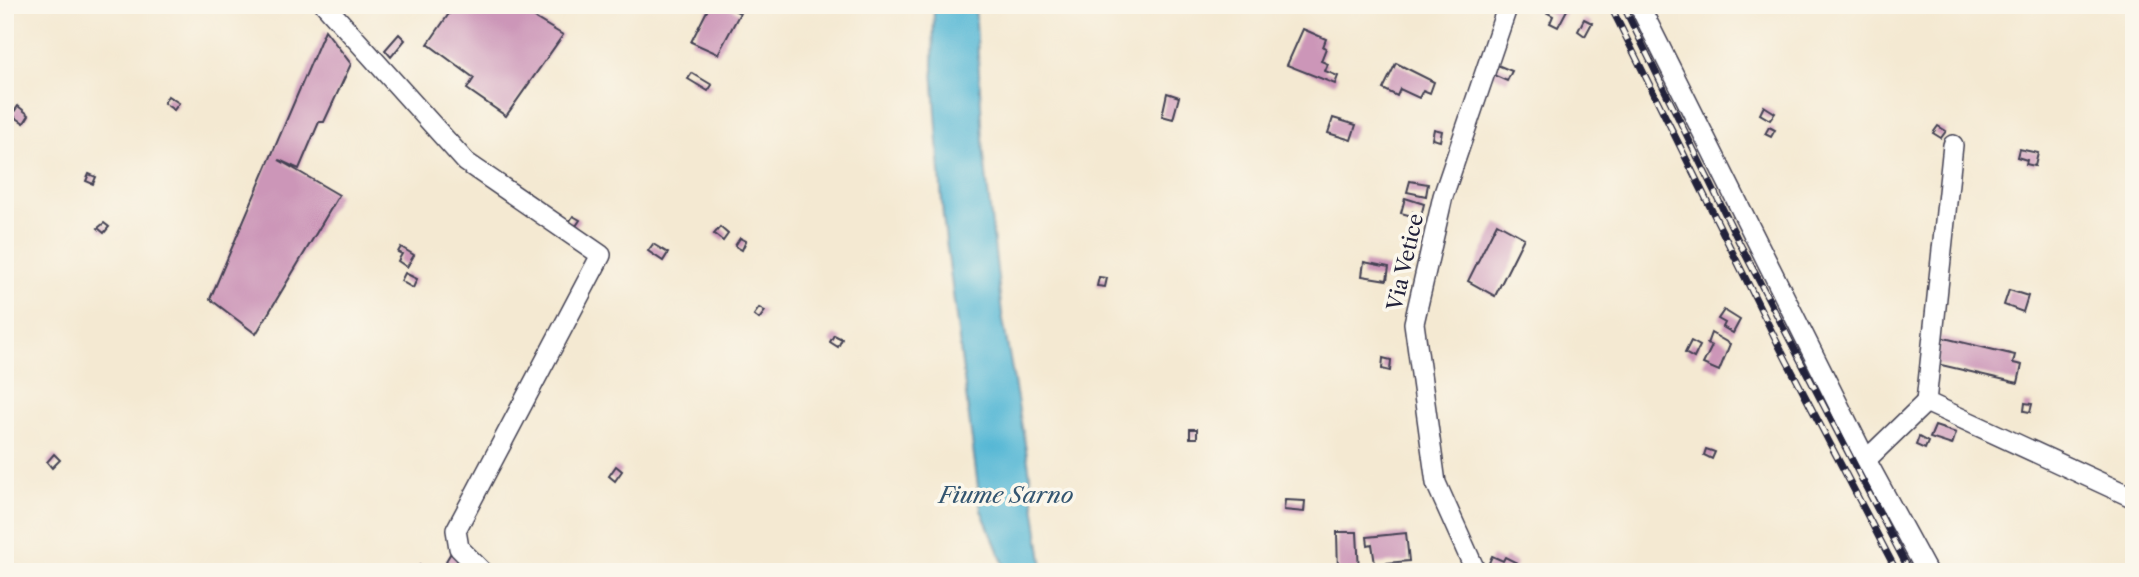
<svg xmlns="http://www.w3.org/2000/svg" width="2139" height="577" font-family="'Libre Caslon Text',serif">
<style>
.water{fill:#56b8d5;stroke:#3c6d88;stroke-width:2}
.building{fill:#cc96b8}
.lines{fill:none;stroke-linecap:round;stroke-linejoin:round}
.minor-casing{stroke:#424052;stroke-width:22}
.minor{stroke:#fff;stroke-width:19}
.rail-casing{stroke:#22223b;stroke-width:7}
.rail{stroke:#fbf7ec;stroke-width:4.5;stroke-dasharray:13;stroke-linecap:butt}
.labels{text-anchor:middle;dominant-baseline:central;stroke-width:7;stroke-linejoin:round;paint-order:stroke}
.street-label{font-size:21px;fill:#22223b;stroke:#fbf7ec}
.water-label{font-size:23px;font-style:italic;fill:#345671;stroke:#fbf7ec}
</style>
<rect width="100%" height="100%" fill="#fbf7ec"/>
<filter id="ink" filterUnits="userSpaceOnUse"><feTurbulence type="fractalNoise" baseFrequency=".0143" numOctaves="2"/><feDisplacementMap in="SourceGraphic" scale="14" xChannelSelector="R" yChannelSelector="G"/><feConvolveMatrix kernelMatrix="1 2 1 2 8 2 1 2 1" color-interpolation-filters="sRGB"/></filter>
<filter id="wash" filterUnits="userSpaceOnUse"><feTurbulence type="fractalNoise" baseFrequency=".00686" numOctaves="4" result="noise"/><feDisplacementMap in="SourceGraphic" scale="28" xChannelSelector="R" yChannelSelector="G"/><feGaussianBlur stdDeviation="1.57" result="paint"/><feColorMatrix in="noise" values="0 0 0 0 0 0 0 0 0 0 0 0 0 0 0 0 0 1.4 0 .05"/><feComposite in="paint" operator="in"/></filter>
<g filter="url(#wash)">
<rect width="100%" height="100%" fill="#f4e9d2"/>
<!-- water -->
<path class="water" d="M934,5H975L984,156L1002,314L1028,461L1042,561L1046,572H1007L981,510L943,217L933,69Z"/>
<g id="blocks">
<!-- building -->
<g class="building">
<path d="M455,5H523L520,9L563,35L506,116L467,89L474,78L428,44Z"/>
<path d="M710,5H724L740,13L718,54L691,42Z"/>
<path d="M1538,5H1563L1568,8L1558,27L1550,23L1553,16L1537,7Z"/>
<path d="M1584,19L1592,23L1585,36L1578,31Z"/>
<path d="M1303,29L1326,39L1323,47L1326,48L1321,61L1328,64L1325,71L1338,76L1335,84L1287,65Z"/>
<path d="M325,30L351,64L324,122H319L299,169L279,160L339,195L256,334L210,299Z"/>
<path d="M399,34L405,40L391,57L385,50Z"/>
<path d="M1396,63L1434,82L1430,93L1423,90L1419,98L1400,89L1397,96L1383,89Z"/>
<path d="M1495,64L1512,71L1507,81L1491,74Z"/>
<path d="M692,73L712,85L708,91L688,79Z"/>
<path d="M1167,93L1179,97L1173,119L1162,116Z"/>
<path d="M168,96L179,103L174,110L164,103Z"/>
<path d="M18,106L29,115L24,123L12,115Z"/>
<path d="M1764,106L1775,113L1770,120L1760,114Z"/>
<path d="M1333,118L1356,125L1351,140L1328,133Z"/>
<path d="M1938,126L1946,131L1941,138L1933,133Z"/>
<path d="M1769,127L1775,130L1771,137L1765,134Z"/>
<path d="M1434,129L1442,131L1440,141L1432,139Z"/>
<path d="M2019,149L2038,153L2035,166L2026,164L2027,160L2017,157Z"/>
<path d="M89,174L96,177L93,184L86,181Z"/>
<path d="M1410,181L1428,184L1426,196L1407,192Z"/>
<path d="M1405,198L1424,204L1421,216L1413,212L1412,216L1401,213Z"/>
<path d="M573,216L580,220L574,229L568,224Z"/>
<path d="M104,223L109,227L104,233L98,228Z"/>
<path d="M1497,223L1524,238L1495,296L1468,281Z"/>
<path d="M720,227L728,234L723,241L714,234Z"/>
<path d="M740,238L746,241L742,250L735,246Z"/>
<path d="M653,244L668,253L663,261L648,251Z"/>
<path d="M401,247L414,255L407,267L398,261L402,254L398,252Z"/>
<path d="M1364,262L1389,267L1387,280L1362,276Z"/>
<path d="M405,273L417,279L413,288L401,281Z"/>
<path d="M1099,277L1107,278L1105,287L1097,286Z"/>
<path d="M2009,290L2028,296L2023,312L2004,305Z"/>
<path d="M759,308L765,311L759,319L754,315Z"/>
<path d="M1724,310L1740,320L1733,333L1723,327L1725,323L1718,319Z"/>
<path d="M1711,333L1730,344L1719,371L1703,364L1712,346L1707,344Z"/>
<path d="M834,335L842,339L838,347L830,342Z"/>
<path d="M1940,337L2015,355L2013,363L2022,365L2018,383L1937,364Z"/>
<path d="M1691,341L1700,346L1694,358L1685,353Z"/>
<path d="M1383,358L1391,360L1390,371L1382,369Z"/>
<path d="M2025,403L2032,404L2030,412L2024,411Z"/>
<path d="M1935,426L1956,433L1952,445L1930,438Z"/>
<rect x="1190" y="429" width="7" height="9"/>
<path d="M1919,437L1928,442L1925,449L1916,445Z"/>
<path d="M1706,449L1715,452L1712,459L1704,455Z"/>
<path d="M54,454L60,460L52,468L47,462Z"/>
<path d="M616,466L622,471L615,481L609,476Z"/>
<path d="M1285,500L1305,501L1304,512L1284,510Z"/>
<path d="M1337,532H1357L1359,572H1338Z"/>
<path d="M1406,533L1409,561L1375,564L1372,544L1368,545L1367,537Z"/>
<path d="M452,551L460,557L454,567L446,561Z"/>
<path d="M1492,556L1503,561L1505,557L1517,563L1513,572H1485Z"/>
<path d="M420,565L428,572H413Z"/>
</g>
</g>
</g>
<g filter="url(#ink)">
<use href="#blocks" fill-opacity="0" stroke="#424052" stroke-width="2"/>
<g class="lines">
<!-- minor casing -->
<g class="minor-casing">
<g id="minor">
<path d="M325,5L466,162L601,255L456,530L459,548L483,572"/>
<path d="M1639,5L1866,460L1927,572"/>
<path d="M1953,145L1926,402L2134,498"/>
<path d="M1866,460L1926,402"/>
<path d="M1476,572L1436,483L1414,323L1443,196L1508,5"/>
</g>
</g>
<!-- minor -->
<use href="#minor" class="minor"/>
<!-- rail casing -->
<g class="rail-casing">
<g id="rail">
<path d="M1610,5L1780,348L1897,572"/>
<path d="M1623,5L1739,242L1910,572"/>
</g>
</g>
<!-- rail -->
<use href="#rail" class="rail"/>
</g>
</g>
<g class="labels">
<!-- street labels -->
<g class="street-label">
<text transform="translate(1405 262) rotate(-77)">Via Vetice</text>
</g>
<!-- water labels -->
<g class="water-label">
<text x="1006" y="495">Fiume Sarno</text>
</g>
</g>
<!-- margin -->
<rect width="2139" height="577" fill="none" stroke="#fbf7ec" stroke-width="28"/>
</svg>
